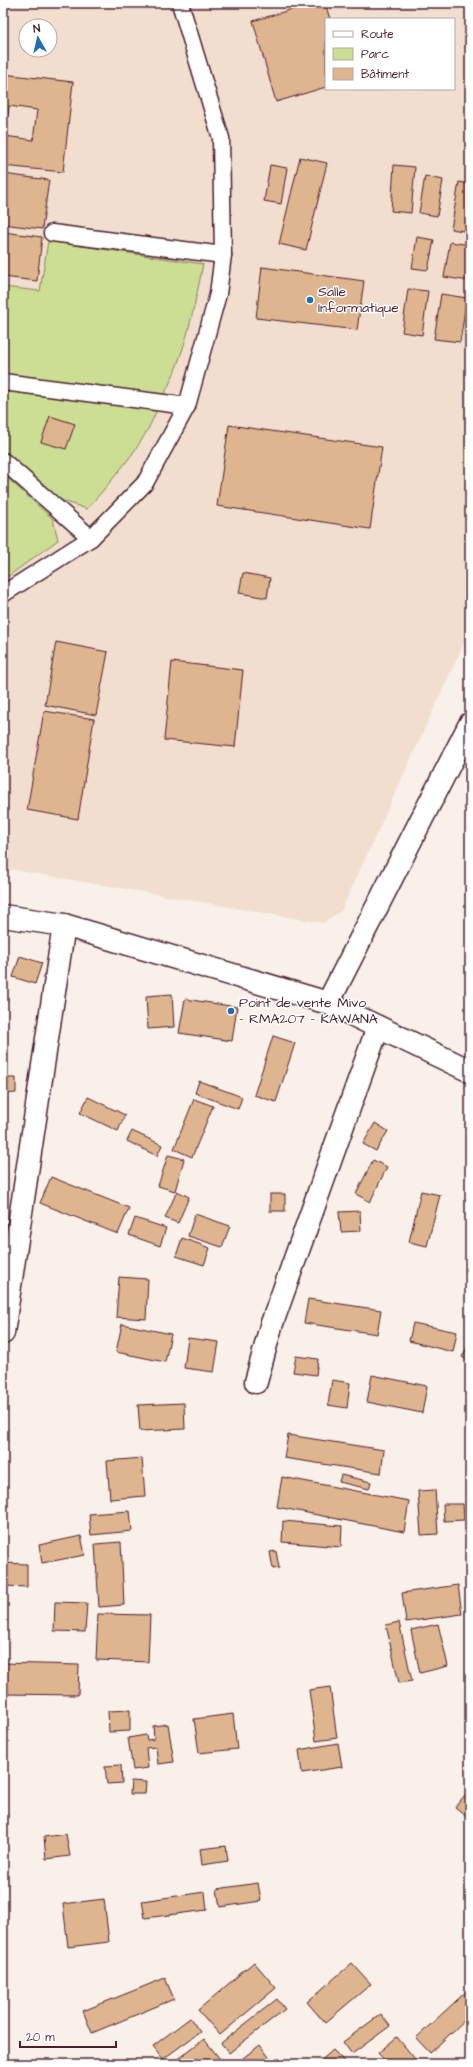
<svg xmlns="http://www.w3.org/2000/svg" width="473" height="2067" font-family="'Architects Daughter',sans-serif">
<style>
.built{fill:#f1dece;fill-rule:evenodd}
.green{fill:#cbde93;stroke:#8a7e5f}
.building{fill:#dfb58f;stroke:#4a1f2b;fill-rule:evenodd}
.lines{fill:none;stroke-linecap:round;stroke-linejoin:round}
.lane-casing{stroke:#4a1f2b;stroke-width:19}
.street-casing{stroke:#4a1f2b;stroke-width:25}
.secondary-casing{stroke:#4a1f2b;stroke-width:25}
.lane{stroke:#fff;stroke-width:16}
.street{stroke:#fff;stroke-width:22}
.secondary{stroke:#fff;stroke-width:22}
.poi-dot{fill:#1f6fb2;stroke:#fff;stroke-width:1.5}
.labels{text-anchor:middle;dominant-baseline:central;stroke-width:3;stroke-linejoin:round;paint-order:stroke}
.poi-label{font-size:14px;fill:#4a1f2b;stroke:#fff;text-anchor:start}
</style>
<rect width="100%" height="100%" fill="#f9f0e9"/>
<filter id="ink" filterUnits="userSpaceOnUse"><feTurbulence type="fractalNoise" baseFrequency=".025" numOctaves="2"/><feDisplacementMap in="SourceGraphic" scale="8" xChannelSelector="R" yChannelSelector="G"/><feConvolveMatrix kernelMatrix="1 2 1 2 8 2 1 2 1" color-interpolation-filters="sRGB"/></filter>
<g filter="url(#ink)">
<!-- built -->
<path class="built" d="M3,3H470V630L341,911L323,923L3,868ZM326,19H454V89H326ZM26,26H50V50H26Z"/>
<!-- green -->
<g class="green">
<path d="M48,241L203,264C194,309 185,354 164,395L3,376V287L40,291Z"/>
<path d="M3,389L157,409C143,447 113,478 87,509L55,498L3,452Z"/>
<path d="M3,474L53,519L58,540L3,580Z"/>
</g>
<!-- building -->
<g class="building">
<path d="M313,3H325L330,19H326V87L276,102L253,21Z"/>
<path d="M3,74L73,82L63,172L3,166ZM9,106L37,110L33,140L5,136Z"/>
<path d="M300,157L327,163L306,250L279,244Z"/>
<path d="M270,165L287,168L281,204L264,201Z"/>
<path d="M394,165L415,167L411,213L391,211Z"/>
<path d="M3,174L49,180L42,229L3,224Z"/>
<path d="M425,176L443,180L437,216L419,213Z"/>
<path d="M459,182L470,184V232L451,229Z"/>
<path d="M3,232L42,237L37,281L3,277Z"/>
<path d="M417,237L434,240L428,270L412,268Z"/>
<path d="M450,242L470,245L469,281L444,277Z"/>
<path d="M262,267L364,281L357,330L256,318Z"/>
<path d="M408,289L428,291L422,335L402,332Z"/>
<path d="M441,294L467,298L460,342L434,339Z"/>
<path d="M50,416L75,424L66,449L41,442Z"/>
<path d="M229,425L382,447L370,529L217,506Z"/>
<path d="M243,573L270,578L267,598L239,593Z"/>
<path d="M56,642L108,652L96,715L45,705Z"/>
<path d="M172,662L243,670L235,747L164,740Z"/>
<path d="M44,711L94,719L78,819L27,810Z"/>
<path d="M20,956L42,963L35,984L13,977Z"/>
<path d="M3,960L8,961L3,985Z"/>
<path d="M172,994L174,1027L148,1029L146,996Z"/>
<path d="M185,999L237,1007L232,1041L179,1033Z"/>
<path d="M273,1036L295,1043L276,1102L254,1095Z"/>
<path d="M3,1078H16V1093L3,1094Z"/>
<path d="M199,1081L242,1097L238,1109L195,1093Z"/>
<path d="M88,1097L125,1115L118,1131L80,1113Z"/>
<path d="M194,1099L213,1106L192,1157L174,1149Z"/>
<path d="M375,1123L388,1131L376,1151L363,1144Z"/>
<path d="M132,1131L162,1145L157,1156L127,1141Z"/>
<path d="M168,1155L184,1159L175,1191L158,1186Z"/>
<path d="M373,1160L387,1167L370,1202L356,1194Z"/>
<path d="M51,1177L129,1208L118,1234L40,1203Z"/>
<path d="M177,1191L189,1197L178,1223L165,1218Z"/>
<path d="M421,1191L440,1195L427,1246L409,1242Z"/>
<rect x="270" y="1194" width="15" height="17"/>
<path d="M360,1211L361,1231L341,1232L339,1212Z"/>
<path d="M195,1214L230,1226L222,1247L188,1236Z"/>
<path d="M135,1218L166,1228L160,1246L129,1235Z"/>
<path d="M182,1238L210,1248L204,1265L176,1256Z"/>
<path d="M119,1277L148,1279L146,1319L116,1317Z"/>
<path d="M308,1299L381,1310L377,1334L304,1323Z"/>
<path d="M413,1323L457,1332L453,1352L409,1341Z"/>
<path d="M122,1324L171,1334L165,1362L116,1352Z"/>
<path d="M188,1338L219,1342L214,1372L184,1368Z"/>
<path d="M470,1342V1362L462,1357Z"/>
<path d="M296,1356L318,1359L316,1375L293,1372Z"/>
<path d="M372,1375L427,1386L422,1413L367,1402Z"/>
<path d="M332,1380L350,1383L347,1408L328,1405Z"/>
<path d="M184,1403L185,1429L140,1431L138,1405Z"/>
<path d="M288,1435L384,1450L381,1473L284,1458Z"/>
<path d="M142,1458L145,1496L110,1499L107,1461Z"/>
<path d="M341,1475L371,1482L369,1489L339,1482Z"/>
<path d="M282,1477L409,1501L404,1532L277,1507Z"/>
<path d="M435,1490L438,1534L421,1535L418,1491Z"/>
<path d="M443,1504H463L464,1520L444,1521Z"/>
<path d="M130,1511L132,1531L91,1535L89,1514Z"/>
<path d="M283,1521L342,1526L341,1547L282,1542Z"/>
<path d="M81,1536L85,1555L42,1563L39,1545Z"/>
<path d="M121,1542L124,1605L99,1607L95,1544Z"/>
<path d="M276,1551L279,1568L273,1569L270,1552Z"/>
<path d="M3,1563L27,1564V1587L3,1586Z"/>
<path d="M458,1585L462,1614L406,1622L402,1593Z"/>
<path d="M55,1602L87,1603L85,1632L54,1631Z"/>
<path d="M98,1614L150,1615L148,1662L96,1660Z"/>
<path d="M399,1622L412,1681L399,1683L386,1625Z"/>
<path d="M438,1624L448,1666L420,1673L411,1630Z"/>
<path d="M3,1663L79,1665L78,1695L3,1694Z"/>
<path d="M330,1687L337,1738L316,1741L309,1690Z"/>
<path d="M130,1710V1731L109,1732L108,1711Z"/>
<path d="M233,1714L237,1749L199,1753L194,1719Z"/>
<path d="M168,1724L174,1762L158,1764L156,1747L146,1748L148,1768L133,1770L128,1738L146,1735L147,1740L154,1739L153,1726Z"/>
<path d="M338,1743L342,1767L302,1773L299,1750Z"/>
<path d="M121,1765L122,1783L107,1784L105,1766Z"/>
<path d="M131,1781L146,1782L145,1794H130Z"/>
<path d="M470,1789V1819L455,1807Z"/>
<path d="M66,1834L70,1856L46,1859L44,1837Z"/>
<path d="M226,1846L228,1861L202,1865L200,1849Z"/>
<path d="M258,1883L261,1901L220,1907L217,1889Z"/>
<path d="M205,1892L207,1910L145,1918L142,1901Z"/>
<path d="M104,1899L109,1942L68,1947L63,1904Z"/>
<path d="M254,1962L276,1988L220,2035L198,2010Z"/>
<path d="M352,1963L371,1984L325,2023L307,2002Z"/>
<path d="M165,1978L174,1999L92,2033L83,2011Z"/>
<path d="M470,1988V2015L430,2053L416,2038Z"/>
<path d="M277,1999L285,2009L229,2053L221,2043Z"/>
<path d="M381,2014L390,2026L352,2054L343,2042Z"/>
<path d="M190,2018L200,2032L163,2059L153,2046Z"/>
<path d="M397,2037L419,2064H388L378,2053Z"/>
<path d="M204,2039L220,2059L213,2064H171Z"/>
<path d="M260,2045L274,2064H247L243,2058Z"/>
<path d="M333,2050L347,2064H317Z"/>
</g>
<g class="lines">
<!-- lane casing -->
<g class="lane-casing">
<g id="lane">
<path d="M52,233L223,255"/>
<path d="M3,382L187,406"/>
<path d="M3,461L91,538"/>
<path d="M3,594L91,538L145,483L187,406L218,294L223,255L221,138L180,3"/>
</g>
</g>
<!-- street casing -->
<g class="street-casing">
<g id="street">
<path d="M328,1003L470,724"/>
<path d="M3,1333L64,925"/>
<path d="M256,1382L271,1326L378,1027"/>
</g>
</g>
<!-- secondary casing -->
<g class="secondary-casing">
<path id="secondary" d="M3,916L64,925L328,1003L470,1071"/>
</g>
<!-- lane -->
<use href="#lane" class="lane"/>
<!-- street -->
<use href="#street" class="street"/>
<!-- secondary -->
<use href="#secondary" class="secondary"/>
</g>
</g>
<!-- markers -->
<g class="poi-dot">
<circle cx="310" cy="300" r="4"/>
<circle cx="231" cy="1011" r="4"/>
</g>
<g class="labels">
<!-- poi labels -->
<g class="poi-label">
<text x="318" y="292">Salle<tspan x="318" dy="16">Informatique</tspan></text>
<text x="239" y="1003">Point de vente Mivo<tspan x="239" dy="16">- RMA207 - KAWANA</tspan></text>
</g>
</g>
<!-- margin -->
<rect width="473" height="2067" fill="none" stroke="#fff" stroke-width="16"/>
<rect x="8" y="8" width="457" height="2051" fill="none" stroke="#4a1f2b" stroke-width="1.5" filter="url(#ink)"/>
<!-- legend -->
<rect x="325" y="18" width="130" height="72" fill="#ffffff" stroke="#b7a5aa"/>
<rect x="333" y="31" width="20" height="6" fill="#ffffff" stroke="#b7a5aa"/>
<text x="361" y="38" font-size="12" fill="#4a1f2b">Route</text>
<rect x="333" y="48" width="20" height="12" fill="#cbde93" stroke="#b7a5aa"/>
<text x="361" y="58" font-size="12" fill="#4a1f2b">Parc</text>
<rect x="333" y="68" width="20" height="12" fill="#dfb58f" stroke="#b7a5aa"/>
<text x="361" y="78" font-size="12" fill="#4a1f2b">Bâtiment</text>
<!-- north arrow -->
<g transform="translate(38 38) rotate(352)"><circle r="19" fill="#ffffff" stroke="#b7a5aa"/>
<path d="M0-3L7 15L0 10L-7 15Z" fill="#1f6fb2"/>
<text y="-6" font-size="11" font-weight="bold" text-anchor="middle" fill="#4a1f2b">N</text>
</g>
<!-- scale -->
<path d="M20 2041v6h96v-6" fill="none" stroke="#4a1f2b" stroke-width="2"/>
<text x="26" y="2041" font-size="12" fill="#4a1f2b" stroke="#ffffff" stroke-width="3" paint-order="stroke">20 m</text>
</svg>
